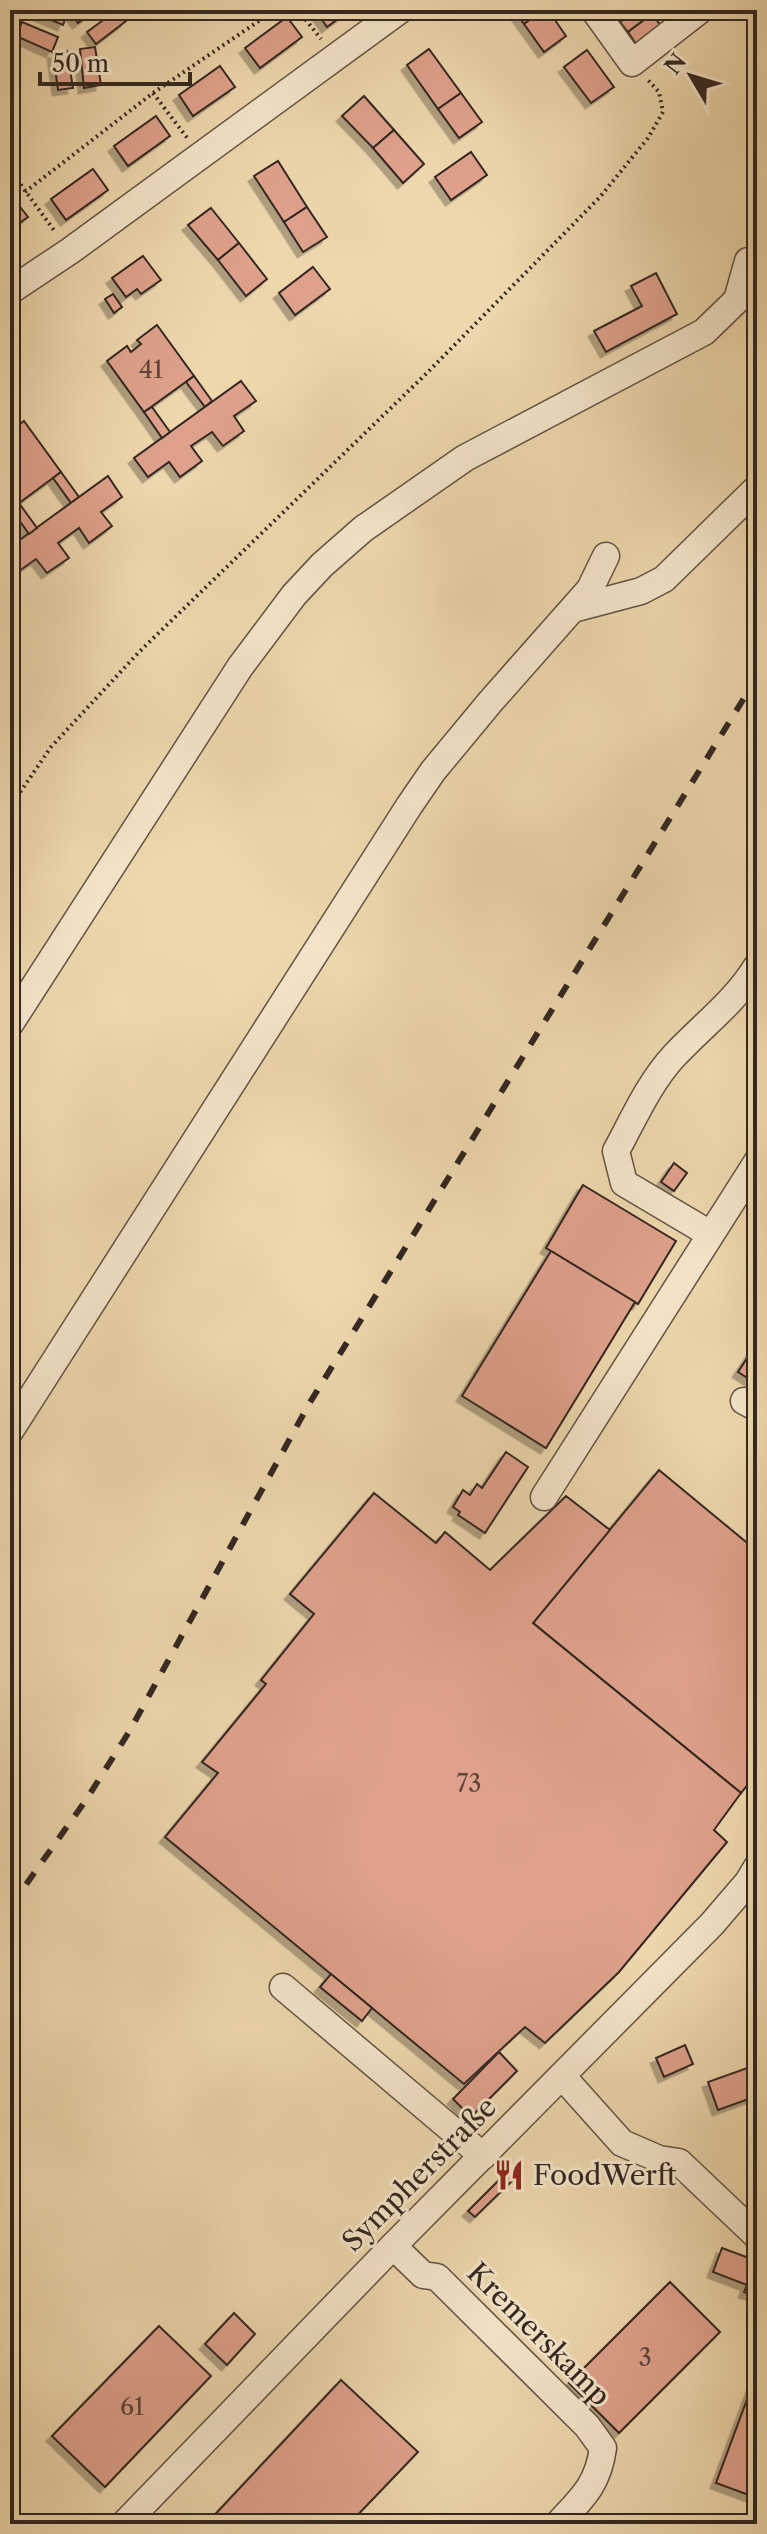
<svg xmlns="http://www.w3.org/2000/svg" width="767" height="2534" font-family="'Libre Caslon Text',serif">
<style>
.building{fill:#dfa18b;stroke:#322721;stroke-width:2;filter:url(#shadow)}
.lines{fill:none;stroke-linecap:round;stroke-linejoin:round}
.minor-casing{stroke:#615344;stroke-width:29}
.path{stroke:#322721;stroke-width:4;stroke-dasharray:2 4;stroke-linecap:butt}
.minor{stroke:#f4e5ca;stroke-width:26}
.rail{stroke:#322721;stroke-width:6;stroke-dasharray:14 14;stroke-linecap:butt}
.labels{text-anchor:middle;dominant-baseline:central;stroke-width:6;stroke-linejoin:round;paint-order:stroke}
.number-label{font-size:24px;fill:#5d463c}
.street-label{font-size:28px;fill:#322721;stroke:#f4e5ca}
.poi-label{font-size:28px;fill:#322721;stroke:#f4e5ca;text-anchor:start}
</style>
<defs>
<filter id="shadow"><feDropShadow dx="-5.5" dy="5.5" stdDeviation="0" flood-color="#0004"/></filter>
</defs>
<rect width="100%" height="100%" fill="#eed7ad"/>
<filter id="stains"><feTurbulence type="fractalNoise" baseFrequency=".0025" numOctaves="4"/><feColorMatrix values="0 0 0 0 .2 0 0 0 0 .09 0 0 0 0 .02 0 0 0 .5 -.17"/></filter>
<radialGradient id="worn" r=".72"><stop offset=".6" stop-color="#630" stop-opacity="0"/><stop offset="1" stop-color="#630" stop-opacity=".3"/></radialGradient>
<!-- building -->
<g class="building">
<path d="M27,10H65L68,11L63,25Z"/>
<path d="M72,10H95L78,23L70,12Z"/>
<path d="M117,10L126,21L96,44L87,32Z"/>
<path d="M315,10H350L327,27Z"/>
<path d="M514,10H543L524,24Z"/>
<path d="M543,10H548L566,36L544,52L524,24Z"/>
<path d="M636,10H649L652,14L628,32L620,22Z"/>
<path d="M652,14L661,26L636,44L628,32Z"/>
<path d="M287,17L302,37L260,68L245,48Z"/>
<path d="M22,22L58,37L52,52L16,36Z"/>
<path d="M95,47L101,85L84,88L80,49Z"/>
<path d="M429,49L461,93L438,109L407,65Z"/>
<path d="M587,50L614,87L591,103L564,67Z"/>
<path d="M67,51L73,88L58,90L53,53Z"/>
<path d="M220,66L235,87L193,116L179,95Z"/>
<path d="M461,93L482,122L459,138L438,109Z"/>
<path d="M364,96L394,130L373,148L342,116Z"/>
<path d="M156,116L170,136L128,166L114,146Z"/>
<path d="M394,130L424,164L403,183L373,148Z"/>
<path d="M471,152L487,175L451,200L435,177Z"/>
<path d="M278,161L307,207L284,222L254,176Z"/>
<path d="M93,169L108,190L66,220L51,199Z"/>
<path d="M10,194L28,217L10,230Z"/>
<path d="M307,207L327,237L303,252L284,222Z"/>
<path d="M211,208L239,243L218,260L188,225Z"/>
<path d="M239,243L267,279L246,296L218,260Z"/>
<path d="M143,256L161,280L141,294L137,289L126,297L112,278Z"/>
<path d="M313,267L330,289L295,315L279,293Z"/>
<path d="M656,273L677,314L606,352L594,331L642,306L631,286Z"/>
<path d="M113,294L122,307L114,313L105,299Z"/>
<path d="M157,325L194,376L144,412L107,361L127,346L131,352L141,344L137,340Z"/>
<path d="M194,376L212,401L205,407L186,382Z"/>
<path d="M241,381L256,401L234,416L244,431L223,446L212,432L191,446L202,461L180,477L169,462L148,477L134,458Z"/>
<path d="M152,407L170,432L162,438L144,412Z"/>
<path d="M24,421L61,472L11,509L10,431Z"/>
<path d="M61,472L79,497L71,503L53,478Z"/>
<path d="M108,476L122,497L101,512L112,526L89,543L79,528L58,543L69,558L47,573L36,559L15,574L10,568V547Z"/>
<path d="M19,503L37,528L29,534L11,509Z"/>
<path d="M674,1163L687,1173L674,1191L661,1182Z"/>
<path d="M583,1185L676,1241L638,1304L546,1248Z"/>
<path d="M551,1251L635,1302L546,1448L462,1396Z"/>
<path d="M757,1343V1384L738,1372Z"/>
<path d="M506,1452L528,1467L485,1533L458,1515L460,1512L453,1507L463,1490L470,1495L477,1484L482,1488Z"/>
<path d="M659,1470L757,1551V1773L741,1793L533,1623Z"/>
<path d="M374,1493L436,1543L445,1532L490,1570L566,1496L610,1530L533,1623L741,1793L714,1830L727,1842L619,1972L545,2043L525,2027L464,2084L165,1837L218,1773L202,1762L266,1684L261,1680L314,1614L290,1594Z"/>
<path d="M331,1974L372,2008L362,2021L320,1987Z"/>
<path d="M685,2045L693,2064L664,2077L656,2058Z"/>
<path d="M499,2052L517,2071L471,2117L453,2099Z"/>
<path d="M750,2067L757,2096L718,2110L708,2082Z"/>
<path d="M510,2169L517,2176L475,2217L468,2211Z"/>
<path d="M722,2248L757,2261V2296L744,2292L747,2285L713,2272Z"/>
<path d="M670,2282L720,2332L619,2433L569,2383Z"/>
<path d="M234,2313L255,2334L227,2365L205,2344Z"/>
<path d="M159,2326L211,2376L105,2487L52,2436Z"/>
<path d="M341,2380L418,2452L349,2524H206Z"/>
<path d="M752,2386L757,2388V2498L716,2483Z"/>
</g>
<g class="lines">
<!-- minor casing -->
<g class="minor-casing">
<g id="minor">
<path d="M594,10L632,63L700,10"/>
<path d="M10,291L70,251L400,10"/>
<path d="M573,609L641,591L664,579L757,488"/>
<path d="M10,1024L240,667L294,595L322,565L363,529L465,458L704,332L737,300L748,261"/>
<path d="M710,1234L624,1183L616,1151C633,1120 649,1083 674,1056C702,1026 735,1002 757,966"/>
<path d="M744,1401L757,1408"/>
<path d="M10,1431L409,806L433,771L491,701L590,589L606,556"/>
<path d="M544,1497L757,1162"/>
<path d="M283,1987L483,2156"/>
<path d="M562,2076L622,2143L659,2159L679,2162L757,2236"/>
<path d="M393,2246L423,2275L437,2277L587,2426L603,2448C598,2485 582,2498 558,2524"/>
<path d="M124,2524L393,2246L712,1924L748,1882L757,1867"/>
</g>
</g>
<!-- path -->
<g class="path">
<path d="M298,10L321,39"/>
<path d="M153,93L188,139"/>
<path d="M10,170L56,233"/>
<path d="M25,192L153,93L275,10"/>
<path d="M753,241L757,228"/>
<path d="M10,807L51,747L139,652L428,372L600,197L648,138L663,112L659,92L647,79"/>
</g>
<!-- minor -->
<use href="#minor" class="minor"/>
<!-- rail -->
<path class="rail" d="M10,1907L86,1800L129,1732L309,1404L757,677"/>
</g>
<!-- icons -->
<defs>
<g id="restaurant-bare" transform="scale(2.4)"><path d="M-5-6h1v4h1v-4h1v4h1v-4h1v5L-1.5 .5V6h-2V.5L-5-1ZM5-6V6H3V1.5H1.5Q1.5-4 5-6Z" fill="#8f2418" stroke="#f4e5ca" stroke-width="2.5" paint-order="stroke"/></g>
</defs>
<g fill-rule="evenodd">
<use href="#restaurant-bare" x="509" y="2175"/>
</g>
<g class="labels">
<!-- number labels -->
<g class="number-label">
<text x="151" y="369">41</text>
<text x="469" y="1783">73</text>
<text x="645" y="2357">3</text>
<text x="132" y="2406">61</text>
</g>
<!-- street labels -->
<g class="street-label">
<text transform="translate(419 2174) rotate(-45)">Sympherstraße</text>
<text transform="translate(539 2334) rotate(45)">Kremerskamp</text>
</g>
<!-- poi labels -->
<g class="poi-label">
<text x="533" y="2175">FoodWerft</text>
</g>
</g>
<!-- margin -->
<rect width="767" height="2534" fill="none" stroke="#eed7ad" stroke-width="40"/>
<rect x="12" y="12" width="743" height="2510" fill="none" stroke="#322721" stroke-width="4"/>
<rect x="20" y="20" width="727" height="2494" fill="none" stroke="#322721" stroke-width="2"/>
<!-- north arrow -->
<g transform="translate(691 76) rotate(308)" stroke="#f4e5ca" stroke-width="6" paint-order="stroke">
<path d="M0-6L14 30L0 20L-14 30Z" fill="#322721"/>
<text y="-12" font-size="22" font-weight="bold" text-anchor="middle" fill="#322721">N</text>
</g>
<!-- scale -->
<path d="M40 72v12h150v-12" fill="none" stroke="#322721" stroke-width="4"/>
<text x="52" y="72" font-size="24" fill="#322721" stroke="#f4e5ca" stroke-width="6" paint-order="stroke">50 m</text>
<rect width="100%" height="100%" filter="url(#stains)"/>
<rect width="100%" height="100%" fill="url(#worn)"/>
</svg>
